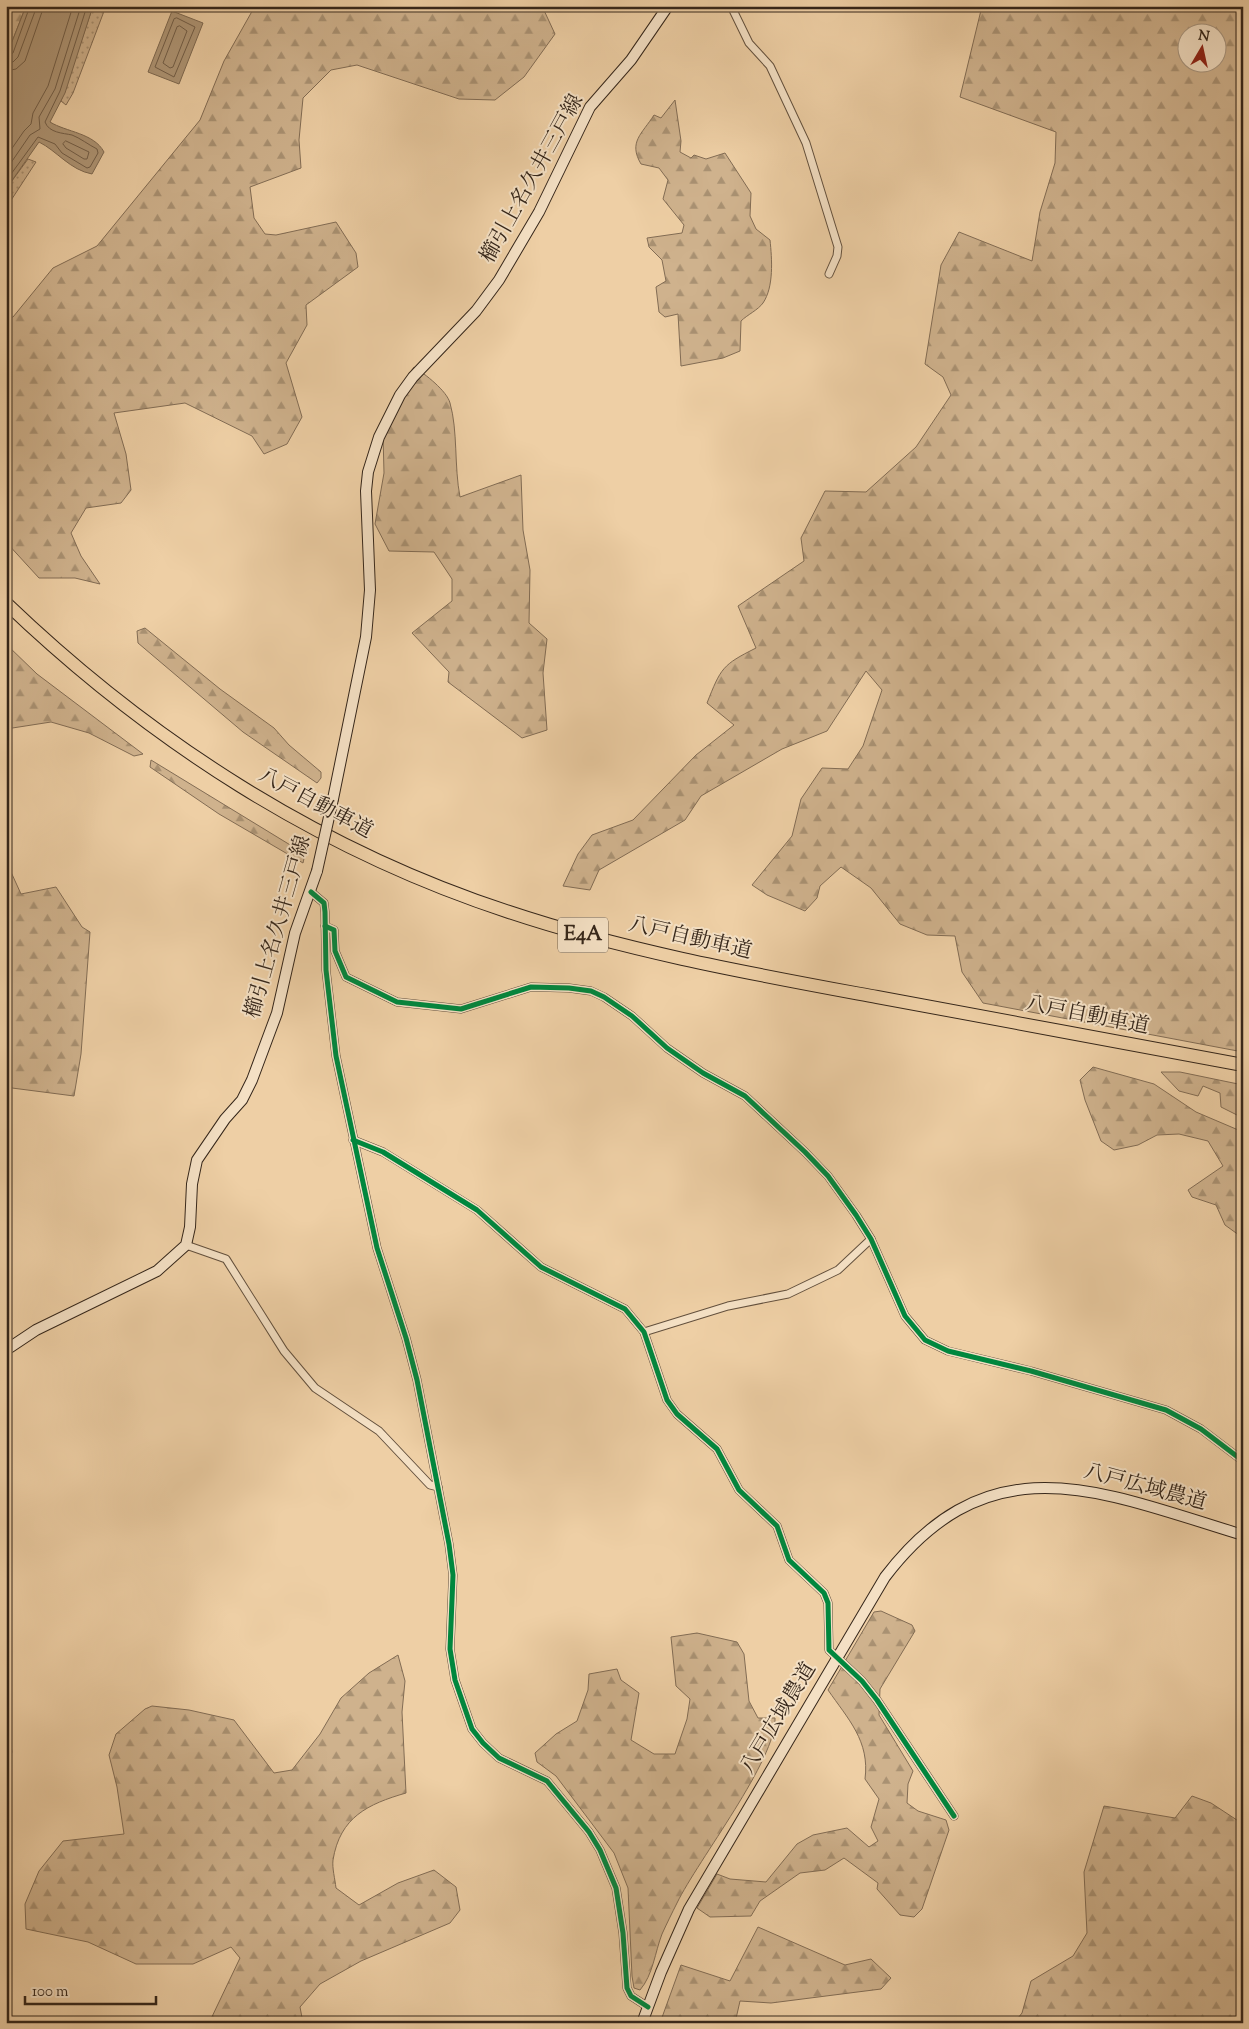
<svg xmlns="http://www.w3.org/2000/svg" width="1249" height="2029" font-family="'Sorts Mill Goudy','Noto Serif JP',serif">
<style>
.green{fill:url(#green-dots);stroke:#826c54}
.forest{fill:url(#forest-firs);stroke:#826c54;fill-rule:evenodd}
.water{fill:#af9676;stroke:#7e6951}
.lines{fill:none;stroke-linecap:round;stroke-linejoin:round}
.shore{stroke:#725e48;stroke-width:1}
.street-casing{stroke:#63503d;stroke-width:9}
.secondary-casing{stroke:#35261a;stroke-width:12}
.highway-casing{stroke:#35261a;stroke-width:14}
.street{stroke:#f4e0c4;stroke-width:7}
.secondary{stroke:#f4e0c4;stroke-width:10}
.highway{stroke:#eecfa5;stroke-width:12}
.secondary-bridge-casing{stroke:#35261a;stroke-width:12;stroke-linecap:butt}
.secondary-bridge{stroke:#f4e0c4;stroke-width:10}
.cycleway-casing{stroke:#f4e0c4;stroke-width:8}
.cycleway{stroke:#00873e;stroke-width:5}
.labels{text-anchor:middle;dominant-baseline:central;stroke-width:4;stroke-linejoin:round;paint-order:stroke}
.shield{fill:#f4e0c4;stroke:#6e5e4d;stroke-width:1}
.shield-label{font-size:20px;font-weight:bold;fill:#35261a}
.street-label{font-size:21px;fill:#35261a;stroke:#f4e0c4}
</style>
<defs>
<pattern id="green-dots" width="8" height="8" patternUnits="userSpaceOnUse" patternTransform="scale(1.25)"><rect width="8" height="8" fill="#cfb28d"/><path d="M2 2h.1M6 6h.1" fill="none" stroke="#a99172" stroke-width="1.8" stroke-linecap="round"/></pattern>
<pattern id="forest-firs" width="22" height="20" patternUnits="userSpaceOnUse" patternTransform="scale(1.25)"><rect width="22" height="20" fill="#cfb28d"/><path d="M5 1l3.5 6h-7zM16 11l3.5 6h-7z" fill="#a99172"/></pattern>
</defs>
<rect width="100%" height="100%" fill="#eecfa5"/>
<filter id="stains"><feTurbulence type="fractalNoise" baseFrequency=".004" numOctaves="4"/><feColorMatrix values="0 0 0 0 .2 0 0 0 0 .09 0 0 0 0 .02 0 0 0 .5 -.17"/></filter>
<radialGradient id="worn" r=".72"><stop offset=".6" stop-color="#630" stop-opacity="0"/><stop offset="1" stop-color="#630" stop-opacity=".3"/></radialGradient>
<!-- green -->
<g class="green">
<path d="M93,6H106L73,93L66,105L61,101Z"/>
<path d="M28,159L36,162L6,208V189Z"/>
</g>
<!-- forest -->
<g class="forest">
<path d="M6,6H26L6,57Z"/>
<path d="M255,6H542L555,34L524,77L495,100L459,99L357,65L331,70L303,98L299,140L301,168L250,187L254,218L265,234L276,235L336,222L356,253L358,267L306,305L307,325L286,363L302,417L287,444L264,454L252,436L185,403L114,413L126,454L131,490L121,503L86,508L71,533L81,556L100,584L75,578H39L6,542V319L13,317L53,268L97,246L200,120L224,61Z"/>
<path d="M982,6H1243V1052L983,1003L962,972L955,936L927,935L900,924L871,888L841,867L820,886L817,898L805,911L767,895L752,885L792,836L801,799L822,768L848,769L863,746L882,690L866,671L827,731L782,749L701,796L685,820L599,870L590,890L563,886L578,854L592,835L633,820L696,755L734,725L707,703C721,668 722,665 756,648L738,606L804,561L801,538L825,491L866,492L916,447L951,395L943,377L925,364L941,265L959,232L1032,261L1040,212L1055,163L1056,132L960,97ZM1186,32H1216V62H1186Z"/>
<path d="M675,100L681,141L680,152L691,158L694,155L706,159L725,153L751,193L750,216L756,229L770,240C772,259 774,287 763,303C758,310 747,315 741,321L740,351L723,358L681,366L678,314L665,317L659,312L656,287L666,281L662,260L649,247L647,238L682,233L684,225L663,199L668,180L659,168L641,164C628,142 642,134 654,115L661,118Z"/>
<path d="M414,367C425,374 447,391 450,403C458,431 454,466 460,497L521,475L523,530L530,570L529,623L547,639L543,673L547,730L522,738L448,682L449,672L412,633L452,601V579L434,552L389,551L375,524L384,473L383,435L395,394Z"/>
<path d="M145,628L220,689L274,728L289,745L321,772V778L317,783L243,732L138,643L137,631Z"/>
<path d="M6,644L37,674L143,754L134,756L89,733L51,722L6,729Z"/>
<path d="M151,760L305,854L303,863L219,814L150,767Z"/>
<path d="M6,861L21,894L56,887L82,927L90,932L81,1054L74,1096L12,1088L6,1068L11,1025L9,978L6,976Z"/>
<path d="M1093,1067L1154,1084L1196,1112L1243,1132V1238L1225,1225L1216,1205L1192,1197L1188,1190L1223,1166L1208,1141L1179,1134L1157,1135L1138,1145L1114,1150L1101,1141L1085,1100L1080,1080Z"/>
<path d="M1161,1072H1180L1243,1085V1118L1221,1107L1220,1093L1203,1086L1198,1096L1179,1091Z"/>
<path d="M881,1611L912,1625L915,1631L880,1689L879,1715L913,1771L908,1784L907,1803L918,1811L946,1820L949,1830L922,1909L914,1917L900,1915L877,1889L878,1883L844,1858L825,1870L800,1873L760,1901L751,1916L710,1917L697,1908L717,1874L730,1879L766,1882L797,1844L813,1835L847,1828L869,1847L878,1841L871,1827L879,1799L865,1779C870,1741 848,1719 828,1690L874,1612Z"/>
<path d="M697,1633L737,1642L744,1654L749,1701L758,1718H775C777,1759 698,1860 677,1903C672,1913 667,1923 662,1934C655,1952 653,1975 640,1990L634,1988L632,1976L628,1888L614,1853L556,1776L537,1762L535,1753L556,1734L577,1721L588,1690L589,1674L617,1669L621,1680L639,1693L631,1740L654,1754H675L687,1719L690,1699L676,1686L671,1637Z"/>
<path d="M398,1655L405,1681L402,1712L406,1793C368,1804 340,1817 333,1860C332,1868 335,1879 336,1888L359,1905L398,1883L434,1870L456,1887L460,1910L450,1923L361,1961L320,1984L300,2007L303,2023H209L240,1958L231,1947L193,1964H136L88,1942L26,1929L25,1904L39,1871L63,1841L124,1834L117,1787L109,1755L116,1734L145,1709L152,1706L189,1710L234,1720L274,1773L292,1770L320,1734L341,1698L369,1673Z"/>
<path d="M6,1714L12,1752L6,1766Z"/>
<path d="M1192,1796L1211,1803L1243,1824V2023H1014L1022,2013L1031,1981L1073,1956L1087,1933L1084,1872L1104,1806L1175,1818Z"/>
<path d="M758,1927L845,1965L871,1959L891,1978L881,1989L771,2003L740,2001L735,2023H660L681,1965L730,1981Z"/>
</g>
<!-- water -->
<g class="water">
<path d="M26,6H93L65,93L50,122C66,132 94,133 104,152L92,174C70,170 57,151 39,142L6,189V57Z"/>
<path d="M172,11L203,23L179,84L148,72Z"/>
</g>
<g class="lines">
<!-- shore -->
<g class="shore">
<path d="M177,18L195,27L174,77L155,67L174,19Z"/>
<path d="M180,26L187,31L173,67L170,68L163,63L177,27Z"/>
<path d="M6,57L13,53L30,6"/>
<path d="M6,63L13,62L18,57L37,6"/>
<path d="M6,71L16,69L25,61L44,6"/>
<path d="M66,141L89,152L87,159H84L66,148L63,144Z"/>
<path d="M6,157L24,131L31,124L33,113L48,86L73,6"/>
<path d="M6,170L30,135L40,129L39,117L55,89L81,6"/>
<path d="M6,181L38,137L55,144L62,153L87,168L90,167L98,153L97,149C89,145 80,138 72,135C63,133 49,133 45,122L60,91L87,6"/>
</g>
<!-- street casing -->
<g class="street-casing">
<g id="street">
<path d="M731,6L749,43L770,66L806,143L838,247L837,256L829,274"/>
<path d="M311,892L324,903L325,912L326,970L336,1056L377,1248L406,1338L417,1380L449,1544L453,1575L450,1649L455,1680L472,1729L483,1743L499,1758L547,1781L589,1832L600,1850L616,1888L623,1933L627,1988L631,1996L648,2007"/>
<path d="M325,926L334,930L335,951L346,977L397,1002L461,1009L531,987L569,988L591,991L604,997L632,1016L667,1048L703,1073L745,1096L805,1152L828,1176L856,1215L871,1239L905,1316L925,1340L948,1351L1031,1371L1166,1410L1201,1429L1243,1461"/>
<path d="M353,1140L383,1152L477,1210L541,1267L625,1309L644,1332L667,1400L677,1414L717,1449L739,1490L777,1526L789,1560L824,1593L828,1603L829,1650L862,1681L877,1700L954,1816"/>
<path d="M186,1245L226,1259L284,1351L315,1388L379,1431L430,1485L438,1487"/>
<path d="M644,1332L728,1306L788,1294L838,1270L871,1239"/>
</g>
</g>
<!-- secondary casing -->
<g class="secondary-casing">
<g id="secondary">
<path d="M333,799L366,637L370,590L366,491L368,472L379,437L400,395L413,377L476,311L499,280L539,212L590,107L631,60L668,6"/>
<path d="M6,1350L36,1330L157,1271L186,1245L190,1227L192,1184L197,1160L225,1119L242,1100L252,1080L277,1013L295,933L317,871"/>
<path d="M642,2023L661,1972L689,1909L885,1577C991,1438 1104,1493 1243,1535"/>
</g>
</g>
<!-- highway casing -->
<g class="highway-casing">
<path id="highway" d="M6,603C150,741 319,850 509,912C629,952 753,974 877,997C999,1019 1121,1043 1243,1065"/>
</g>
<!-- street -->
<use href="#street" class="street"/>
<!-- secondary -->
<use href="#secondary" class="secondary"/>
<!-- highway -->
<use href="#highway" class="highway"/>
<!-- secondary-bridge casing -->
<g class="secondary-bridge-casing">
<path id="secondary-bridge" d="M317,871L333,799"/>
</g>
<!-- secondary-bridge -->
<use href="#secondary-bridge" class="secondary-bridge"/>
<!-- cycleway casing -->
<g class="cycleway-casing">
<g id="cycleway">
<path d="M311,892L324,903L325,912L326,970L336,1056L377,1248L406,1338L417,1380L449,1544L453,1575L450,1649L455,1680L472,1729L483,1743L499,1758L547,1781L589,1832L600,1850L616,1888L623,1933L627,1988L631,1996L648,2007"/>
<path d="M325,926L334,930L335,951L346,977L397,1002L461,1009L531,987L569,988L591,991L604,997L632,1016L667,1048L703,1073L745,1096L805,1152L828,1176L856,1215L871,1239L905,1316L925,1340L948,1351L1031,1371L1166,1410L1201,1429L1243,1461"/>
<path d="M353,1140L383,1152L477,1210L541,1267L625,1309L644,1332L667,1400L677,1414L717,1449L739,1490L777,1526L789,1560L824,1593L828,1603L829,1650L862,1681L877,1700L954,1816"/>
</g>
</g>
<!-- cycleway -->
<use href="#cycleway" class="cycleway"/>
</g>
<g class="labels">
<!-- shield labels -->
<rect class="shield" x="558" y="917.5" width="50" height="35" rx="4"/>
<g class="shield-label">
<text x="583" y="935">E4A</text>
</g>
<!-- street labels -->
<g class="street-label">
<text transform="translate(533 179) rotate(-61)">櫛引上名久井三戸線</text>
<text transform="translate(315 804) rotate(28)">八戸自動車道</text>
<text transform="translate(279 927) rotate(-74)">櫛引上名久井三戸線</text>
<text transform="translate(690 939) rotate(13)">八戸自動車道</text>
<text transform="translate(1087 1016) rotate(11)">八戸自動車道</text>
<text transform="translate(1145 1488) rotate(15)">八戸広域農道</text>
<text transform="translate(779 1719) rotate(-59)">八戸広域農道</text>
</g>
</g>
<!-- margin -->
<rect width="1249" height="2029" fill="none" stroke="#eecfa5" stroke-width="25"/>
<rect x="8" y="8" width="1234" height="2014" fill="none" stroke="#35261a" stroke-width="2.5"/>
<rect x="12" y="12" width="1224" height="2004" fill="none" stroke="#35261a"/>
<!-- north arrow -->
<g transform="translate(1202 48) rotate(9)"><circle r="24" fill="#f4e0c4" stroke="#a89680"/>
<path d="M0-4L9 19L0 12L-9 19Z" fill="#8f2418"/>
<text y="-8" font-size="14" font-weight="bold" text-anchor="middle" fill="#35261a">N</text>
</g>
<!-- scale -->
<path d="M25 1996v8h131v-8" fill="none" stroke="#35261a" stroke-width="2.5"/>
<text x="32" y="1996" font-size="15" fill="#35261a" stroke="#f4e0c4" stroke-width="4" paint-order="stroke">100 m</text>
<rect width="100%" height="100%" filter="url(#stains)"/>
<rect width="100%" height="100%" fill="url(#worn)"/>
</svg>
